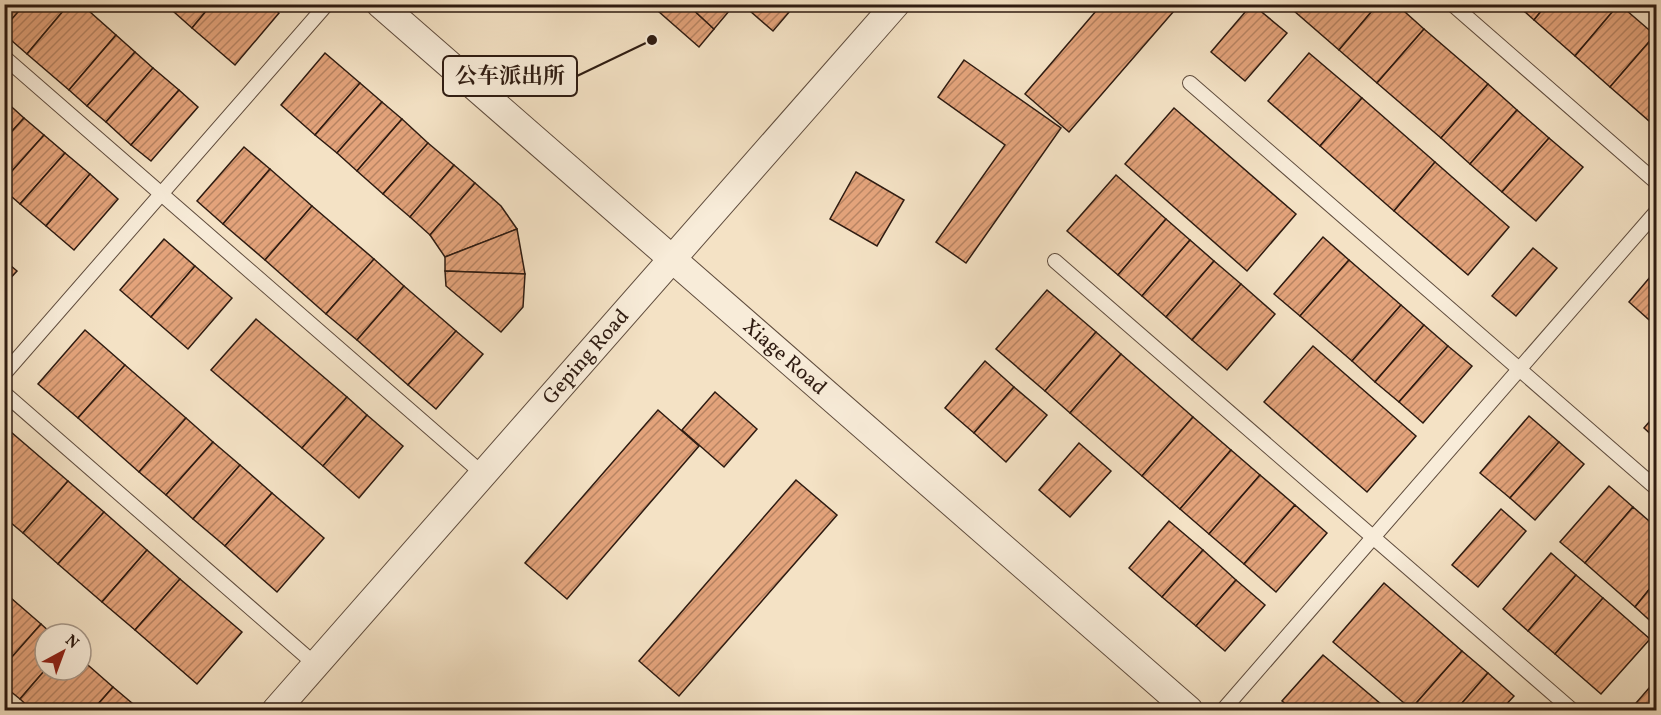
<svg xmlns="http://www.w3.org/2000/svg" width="1661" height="715" font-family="Vollkorn,'Noto Serif SC',serif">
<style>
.building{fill:url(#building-hatch);stroke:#2e1b11;stroke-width:1.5}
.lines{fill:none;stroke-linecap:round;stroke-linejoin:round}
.lane-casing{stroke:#604d3e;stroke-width:16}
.street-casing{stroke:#604d3e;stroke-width:29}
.lane{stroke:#f8ecd9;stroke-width:14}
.street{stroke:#f8ecd9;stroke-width:27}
.labels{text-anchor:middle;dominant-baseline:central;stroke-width:5;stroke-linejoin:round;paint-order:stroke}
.street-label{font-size:21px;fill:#2e1b11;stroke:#f8ecd9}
.leader{fill:none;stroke:#2e1b11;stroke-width:2}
.callout-dot{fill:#2e1b11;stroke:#f8ecd9;stroke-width:2}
.callout{fill:#f8ecd9;stroke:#2e1b11;stroke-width:2}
.callout-label{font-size:22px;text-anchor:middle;font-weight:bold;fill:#2e1b11}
</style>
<defs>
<pattern id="building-hatch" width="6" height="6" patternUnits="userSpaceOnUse" patternTransform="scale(1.5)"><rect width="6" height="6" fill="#e3a37b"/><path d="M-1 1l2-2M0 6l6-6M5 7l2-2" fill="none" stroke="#b88463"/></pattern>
</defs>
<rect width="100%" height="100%" fill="#f4e2c5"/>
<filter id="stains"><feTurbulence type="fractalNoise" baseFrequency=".00333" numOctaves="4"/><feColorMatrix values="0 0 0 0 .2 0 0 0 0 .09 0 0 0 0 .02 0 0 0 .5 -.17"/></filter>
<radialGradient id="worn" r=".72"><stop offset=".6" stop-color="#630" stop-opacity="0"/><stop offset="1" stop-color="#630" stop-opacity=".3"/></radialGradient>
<!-- building -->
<g class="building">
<path d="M4,4H25L4,28Z"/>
<path d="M25,4H69L27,54L4,34V28Z"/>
<path d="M69,4H81L116,35L69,90L27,54Z"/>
<path d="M165,4H212L192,28Z"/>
<path d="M212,4H269L279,13L235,65L192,28Z"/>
<path d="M650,4H687L714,29L699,47Z"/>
<path d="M687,4H735L714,29Z"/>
<path d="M742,4H796L773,31Z"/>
<path d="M1102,4H1180L1069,132L1025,94Z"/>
<path d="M1252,4L1287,33L1245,81L1211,52Z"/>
<path d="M1286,4H1378L1339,50Z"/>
<path d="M1378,4H1396L1424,29L1377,83L1339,50Z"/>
<path d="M1516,4H1547L1534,20Z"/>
<path d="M1547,4H1619L1575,56L1534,20Z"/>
<path d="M1619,4L1655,35L1610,87L1575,56Z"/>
<path d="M1424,29L1488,84L1441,138L1377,83Z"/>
<path d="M116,35L135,52L87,106L69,90Z"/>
<path d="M1655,35L1656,36V127L1610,87Z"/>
<path d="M135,52L153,68L106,122L87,106Z"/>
<path d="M325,53L360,83L315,135L281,105Z"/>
<path d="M1309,53L1362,98L1320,146L1268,101Z"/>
<path d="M964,60L1061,128L966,263L936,242L1005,145L938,97Z"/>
<path d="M153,68L179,90L131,145L106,122Z"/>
<path d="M360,83L382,102L337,153L315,135Z"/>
<path d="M1488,84L1517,110L1470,164L1441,138Z"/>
<path d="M179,90L198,107L151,161L131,145Z"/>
<path d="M1362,98L1435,162L1394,211L1320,146Z"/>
<path d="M4,100L24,118L4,140Z"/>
<path d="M382,102L402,119L357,171L337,153Z"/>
<path d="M1174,108L1296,214L1247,271L1125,164Z"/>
<path d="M1517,110L1549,138L1502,192L1470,164Z"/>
<path d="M24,118L44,135L4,180V140Z"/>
<path d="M402,119L428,143L383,194L357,171Z"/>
<path d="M44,135L65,153L20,204L4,190V180Z"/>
<path d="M1549,138L1583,167L1536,221L1502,192Z"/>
<path d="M428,143L454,165L410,217L383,194Z"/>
<path d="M244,147L270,169L223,224L197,201Z"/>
<path d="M65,153L90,174L46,226L20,204Z"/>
<path d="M1435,162L1509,227L1468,275L1394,211Z"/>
<path d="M454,165L475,183L430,235L410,217Z"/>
<path d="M270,169L312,206L265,260L223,224Z"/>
<path d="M856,172L904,200L877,246L830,219Z"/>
<path d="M90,174L118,199L74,250L46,226Z"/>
<path d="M1116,175L1166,219L1118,275L1067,231Z"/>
<path d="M475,183L501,206L517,229L445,257L430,235Z"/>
<path d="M312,206L374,259L326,314L265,260Z"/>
<path d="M1166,219L1190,240L1142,296L1118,275Z"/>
<path d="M517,229L525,274L445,271V257Z"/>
<path d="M1323,237L1349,260L1300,316L1274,294Z"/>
<path d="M164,239L195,266L151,317L120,290Z"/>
<path d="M1190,240L1214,261L1166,317L1142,296Z"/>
<path d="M1533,248L1557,268L1516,316L1492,296Z"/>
<path d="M374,259L404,286L357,340L326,314Z"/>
<path d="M4,260L17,271L4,285Z"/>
<path d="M1349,260L1401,305L1352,361L1300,316Z"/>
<path d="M1214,261L1241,284L1192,340L1166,317Z"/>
<path d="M195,266L232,298L188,349L151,317Z"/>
<path d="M1656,270V326L1629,302Z"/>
<path d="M445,271L525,274L523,307L501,332L446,286Z"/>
<path d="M1241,284L1275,314L1227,370L1192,340Z"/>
<path d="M404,286L456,331L408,385L357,340Z"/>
<path d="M1047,290L1096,332L1045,391L996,349Z"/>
<path d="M1401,305L1424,325L1375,382L1352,361Z"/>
<path d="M256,319L347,397L302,448L211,370Z"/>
<path d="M1424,325L1448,346L1399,402L1375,382Z"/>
<path d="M85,330L125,365L78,418L38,384Z"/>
<path d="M456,331L483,354L436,409L408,385Z"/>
<path d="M1096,332L1121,354L1070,413L1045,391Z"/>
<path d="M1313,346L1416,436L1367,492L1264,402Z"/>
<path d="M1448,346L1472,366L1423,423L1399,402Z"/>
<path d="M1121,354L1193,417L1142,476L1070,413Z"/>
<path d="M985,361L1014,387L974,433L945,408Z"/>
<path d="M125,365L186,418L139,472L78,418Z"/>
<path d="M1014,387L1047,415L1006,462L974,433Z"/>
<path d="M715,392L757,429L724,467L682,430Z"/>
<path d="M347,397L367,415L323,466L302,448Z"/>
<path d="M658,410L699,446L567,599L525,563Z"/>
<path d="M1656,414V439L1644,428Z"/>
<path d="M367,415L403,446L359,498L323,466Z"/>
<path d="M1529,416L1559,442L1510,498L1480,473Z"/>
<path d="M1193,417L1231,450L1180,509L1142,476Z"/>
<path d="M186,418L213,442L166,495L139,472Z"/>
<path d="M4,426L68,481L23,533L4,517Z"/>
<path d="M213,442L240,465L193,519L166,495Z"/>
<path d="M1559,442L1584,464L1535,520L1510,498Z"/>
<path d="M1079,443L1111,471L1070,517L1039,490Z"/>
<path d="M1231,450L1260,475L1209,534L1180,509Z"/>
<path d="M240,465L272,493L225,546L193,519Z"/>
<path d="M1260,475L1295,505L1244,564L1209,534Z"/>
<path d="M796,480L837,515L679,696L639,661Z"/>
<path d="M68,481L104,512L58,564L23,533Z"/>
<path d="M1609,486L1633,507L1585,563L1560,542Z"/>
<path d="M272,493L324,538L277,592L225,546Z"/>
<path d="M1295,505L1327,533L1276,592L1244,564Z"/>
<path d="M1633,507L1656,527V581L1635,607L1585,563Z"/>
<path d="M1501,509L1526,531L1478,587L1452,565Z"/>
<path d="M104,512L147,550L102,602L58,564Z"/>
<path d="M1169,521L1203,550L1162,597L1129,568Z"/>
<path d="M147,550L180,579L135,630L102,602Z"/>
<path d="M1203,550L1236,580L1196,626L1162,597Z"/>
<path d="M1551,553L1576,575L1528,631L1503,609Z"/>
<path d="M1576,575L1603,598L1555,654L1528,631Z"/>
<path d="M180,579L242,632L197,684L135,630Z"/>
<path d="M1236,580L1265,605L1225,651L1196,626Z"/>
<path d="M1656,581V626L1635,607Z"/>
<path d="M1384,583L1462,651L1411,709L1333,642Z"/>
<path d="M4,592L41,624L4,666Z"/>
<path d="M1603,598L1650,639L1601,694L1555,654Z"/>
<path d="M41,624L52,634H45V670L20,699L4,686V666Z"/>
<path d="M1462,651L1488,673L1456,710H1413L1411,709Z"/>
<path d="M1323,655L1388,710H1293L1282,701Z"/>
<path d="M81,659L113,687L93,710H32L20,699L45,670H81Z"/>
<path d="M1488,673L1514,696L1501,710H1456Z"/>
<path d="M1656,680V710H1630Z"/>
<path d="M113,687L139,709L138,710H93Z"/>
</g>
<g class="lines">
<!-- lane casing -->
<g class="lane-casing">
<g id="lane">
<path d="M1452,4L1656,182"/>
<path d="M4,57L483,474"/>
<path d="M1190,83L1656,488"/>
<path d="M1055,261L1572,710"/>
<path d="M4,374L327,4"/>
<path d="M4,393L316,665"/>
<path d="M4,710H6"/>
<path d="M1223,710L1656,212"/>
</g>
</g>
<!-- street casing -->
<g class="street-casing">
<g id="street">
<path id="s1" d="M380,4L1189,710"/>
<path id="s2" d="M276,710L896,4"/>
</g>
</g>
<!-- lane -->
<use href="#lane" class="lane"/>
<!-- street -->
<use href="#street" class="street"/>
</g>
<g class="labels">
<!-- street labels -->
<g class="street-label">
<text stroke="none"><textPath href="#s2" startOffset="470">Geping Road</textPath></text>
<text stroke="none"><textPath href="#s1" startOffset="537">Xiage Road</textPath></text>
</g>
</g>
<!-- callouts -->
<path class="leader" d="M652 40L577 76"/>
<circle class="callout-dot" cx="652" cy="40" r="6"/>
<rect class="callout" x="443" y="56" width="134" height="40" rx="6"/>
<g class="callout-label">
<text x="510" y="83">公车派出所</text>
</g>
<!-- margin -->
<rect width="1661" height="715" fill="none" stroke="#f4e2c5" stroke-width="24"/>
<rect x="6" y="6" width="1649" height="703" fill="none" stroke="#2e1b11" stroke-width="3"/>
<rect x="12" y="12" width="1637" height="691" fill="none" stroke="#2e1b11" stroke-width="1.5"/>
<!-- north arrow -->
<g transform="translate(63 652) rotate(41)"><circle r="28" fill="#f8ecd9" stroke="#a79889" stroke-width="1.5"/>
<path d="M0-4.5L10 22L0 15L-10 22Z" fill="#8f2418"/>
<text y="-9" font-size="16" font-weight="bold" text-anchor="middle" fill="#2e1b11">N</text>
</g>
<rect width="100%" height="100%" filter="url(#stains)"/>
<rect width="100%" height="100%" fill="url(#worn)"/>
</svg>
